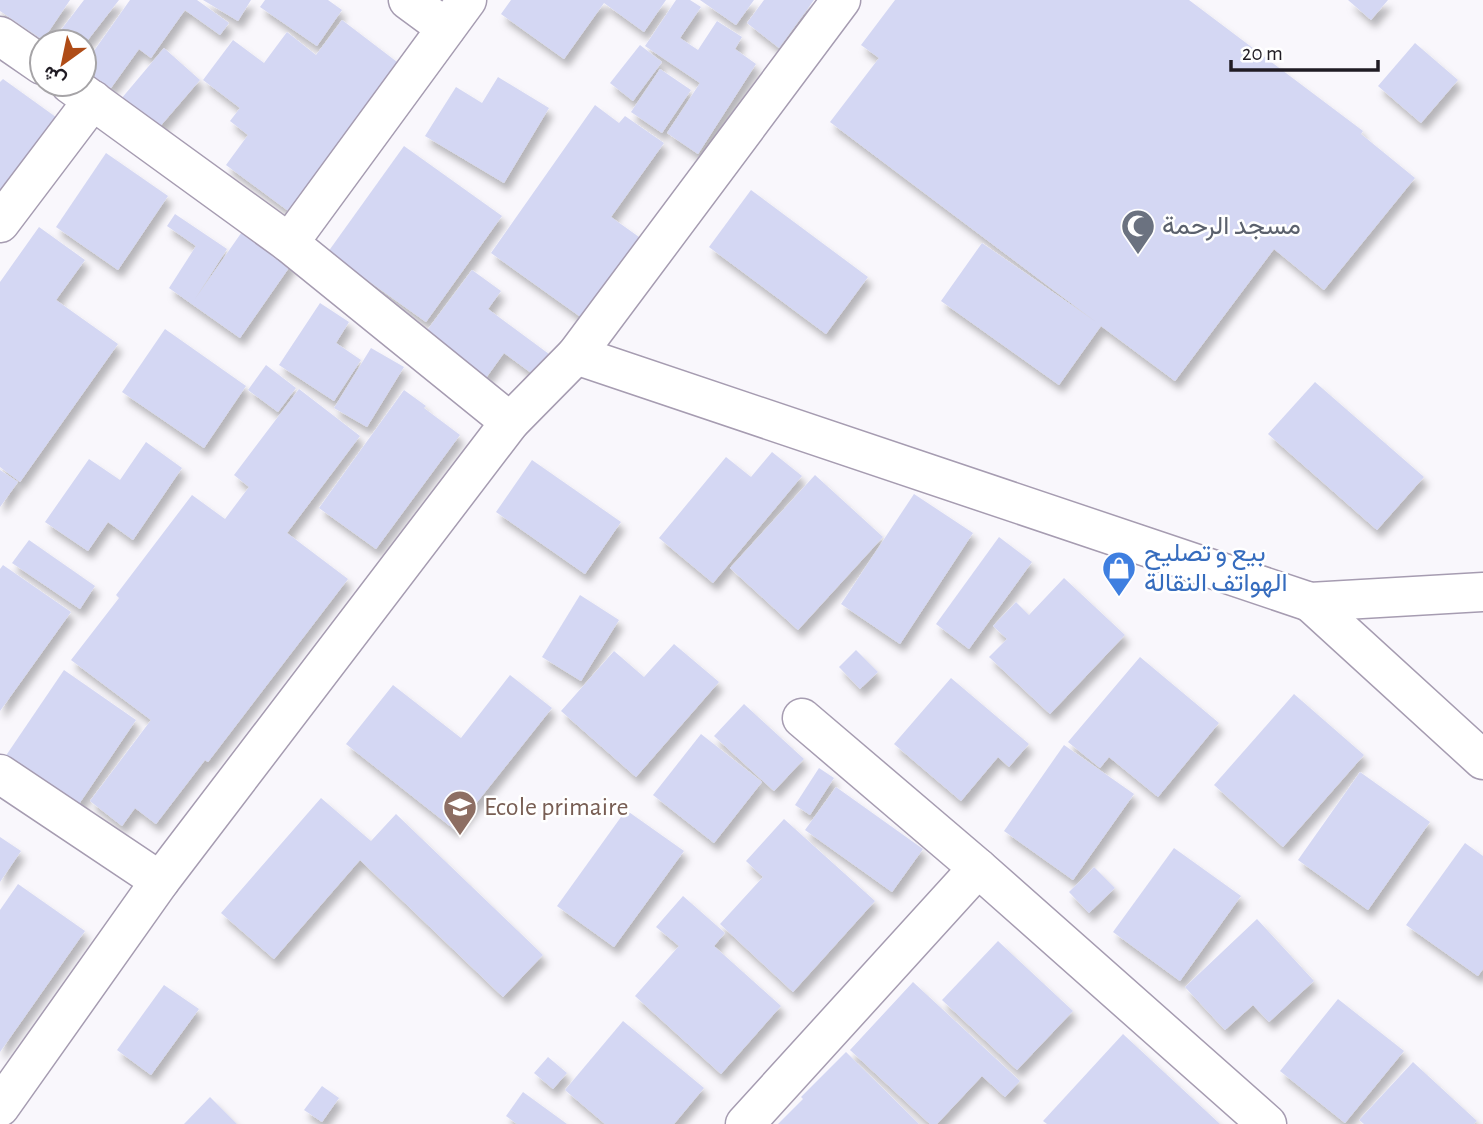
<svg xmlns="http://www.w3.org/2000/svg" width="1483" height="1124" font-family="'Alegreya Sans',Vazirmatn,sans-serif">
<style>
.building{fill:#d4d7f3;filter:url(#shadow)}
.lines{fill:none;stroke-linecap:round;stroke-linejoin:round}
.minor-casing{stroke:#a69cb1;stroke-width:41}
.minor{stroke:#fff;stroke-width:38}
.labels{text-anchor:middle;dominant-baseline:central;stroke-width:5;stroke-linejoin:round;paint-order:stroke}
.worship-label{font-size:26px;fill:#5b616d;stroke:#fff;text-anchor:start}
.shop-label{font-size:26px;fill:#366cbe;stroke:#fff;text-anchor:start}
.education-label{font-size:26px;fill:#785e54;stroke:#fff;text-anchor:start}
</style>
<defs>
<filter id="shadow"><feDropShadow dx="4.5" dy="8" stdDeviation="3.5" flood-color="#0004"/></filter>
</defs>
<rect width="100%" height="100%" fill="#f9f7fc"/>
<!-- building -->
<g class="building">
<path d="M0,0H70L43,40L0,11Z"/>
<path d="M84,0H119L84,45V42H58L54,39Z"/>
<path d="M130,0H197L229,23L220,35L185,10L151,58L139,49L111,88L84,70V65Z"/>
<path d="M203,0H251L238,21Z"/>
<path d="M265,0H328L342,10L317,46L260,7Z"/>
<path d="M511,0H666L644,32L604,3L564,59L501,14Z"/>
<path d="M676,0H690L701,7L680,38L698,50L717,21L742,37L735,49L756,64L698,154L667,133L700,83L645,46Z"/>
<path d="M700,0H754L736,25Z"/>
<path d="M764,0H814L779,48L747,23Z"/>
<path d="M895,0H1189L1363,131L1361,134L1415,178L1324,290L1274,249L1175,381L1101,326L1059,385L941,301L982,243L1096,322L830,122L879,58L861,45Z"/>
<path d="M1348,0H1388L1371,20Z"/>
<path d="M342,20L401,65L291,213L226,165L248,135L230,121L240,108L203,80L233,40L264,63L287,32L316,55Z"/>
<path d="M1415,43L1458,80L1421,123L1378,86Z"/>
<path d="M640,45L662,62L633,101L610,83Z"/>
<path d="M164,48L200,80L157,130L121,99Z"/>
<path d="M660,69L691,90L662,133L631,112Z"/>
<path d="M498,77L549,108L504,183L425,136L456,87L482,103Z"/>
<path d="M3,79L60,120L0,194V82Z"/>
<path d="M595,105L619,123L625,116L664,143L611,217L639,237L582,318L491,253Z"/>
<path d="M404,146L502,216L426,322L328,252Z"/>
<path d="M106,153L168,196L118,270L56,227Z"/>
<path d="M751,190L868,277L826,334L709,247Z"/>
<path d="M175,214L227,249L195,299L244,229L293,262L240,338L169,288L196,246L167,226Z"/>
<path d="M39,227L85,260L56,300L118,344L20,482L0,467V282Z"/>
<path d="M472,270L501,291L488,309L553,357L538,378L504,353L486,378L425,333Z"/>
<path d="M320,303L349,322L336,343L361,360L334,401L279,365Z"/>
<path d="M165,329L246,386L204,448L122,392Z"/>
<path d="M371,348L404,367L367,427L334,408Z"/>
<path d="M266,365L296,388L278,412L248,390Z"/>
<path d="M1315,382L1424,477L1377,530L1268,434Z"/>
<path d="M299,389L360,436L287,533L348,579L208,762L205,760L156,824L135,808L122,826L90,801L151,720L71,660L119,598L116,595L192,495L225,519L249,487L234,475Z"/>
<path d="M404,390L426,406L424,408L460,435L376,549L319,508Z"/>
<path d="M146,442L182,468L133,540L108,522L88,551L45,522L89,459L120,480Z"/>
<path d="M772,452L802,476L713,583L659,538L726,457L751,477Z"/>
<path d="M532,460L621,522L585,574L496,512Z"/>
<path d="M0,470L18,482L0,507Z"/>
<path d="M815,475L883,537L798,630L730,568Z"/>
<path d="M914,494L973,533L900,644L841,604Z"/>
<path d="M999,537L1032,562L969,649L936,624Z"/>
<path d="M29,540L95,586L80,609L12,563Z"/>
<path d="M3,565L71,612L0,711V569Z"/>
<path d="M1064,578L1125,635L1050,714L989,657L1007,639L993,626L1016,602L1029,615Z"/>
<path d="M580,595L619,620L581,681L542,657Z"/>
<path d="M674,644L719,682L636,777L561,711L614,651L644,677Z"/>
<path d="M856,650L878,672L860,689L839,667Z"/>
<path d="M1140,657L1219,723L1158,797L1109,757L1100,768L1068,742Z"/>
<path d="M64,670L136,720L75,810L3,760Z"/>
<path d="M510,675L552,708L455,830L346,744L393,685L461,738Z"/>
<path d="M951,678L1029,744L1009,767L998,757L961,801L894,744Z"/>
<path d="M1294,694L1364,755L1283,847L1214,785Z"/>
<path d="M744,704L804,759L774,791L714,736Z"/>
<path d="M701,734L762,782L714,843L653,795Z"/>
<path d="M1064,745L1134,794L1073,880L1004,831Z"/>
<path d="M819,768L834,778L810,815L795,805Z"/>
<path d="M1360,772L1430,822L1368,910L1298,860Z"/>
<path d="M836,787L923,849L892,892L805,830Z"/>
<path d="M321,798L371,841L396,814L543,955L503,997L360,860L274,959L221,913Z"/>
<path d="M626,810L684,851L614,947L557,906Z"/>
<path d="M784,819L875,901L793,992L720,924L763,877L746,861Z"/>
<path d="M0,837L21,851L0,882Z"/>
<path d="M1465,843L1483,856V969L1478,976L1406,925Z"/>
<path d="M1174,848L1241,896L1180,981L1113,932Z"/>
<path d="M1094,867L1115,888L1089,913L1069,892Z"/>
<path d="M18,884L85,931L0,1052V910Z"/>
<path d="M683,896L725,933L714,946L781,1006L721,1074L635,996L679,946L656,927Z"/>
<path d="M1257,919L1314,981L1269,1022L1253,1005L1225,1030L1185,987Z"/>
<path d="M998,941L1073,1011L1017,1070L942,1000Z"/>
<path d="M913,982L1020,1081L1005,1097L982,1076L937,1124H930L850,1050Z"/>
<path d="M164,985L199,1009L151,1075L117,1050Z"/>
<path d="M1338,999L1404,1051L1345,1123L1280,1071Z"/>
<path d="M623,1021L704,1088L674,1124H605L565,1090Z"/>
<path d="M1123,1034L1220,1124H1047L1043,1121Z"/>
<path d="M846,1052L919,1124H778L803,1099L801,1097Z"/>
<path d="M548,1057L567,1073L553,1089L534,1073Z"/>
<path d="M1413,1062L1477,1121L1474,1124H1364L1359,1120Z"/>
<path d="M322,1086L339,1098L322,1122L304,1110Z"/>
<path d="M523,1092L567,1124H517L506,1116Z"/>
<path d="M210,1097L237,1124H184Z"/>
</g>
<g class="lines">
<!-- minor casing -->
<g class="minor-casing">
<g id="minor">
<path d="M408,0L446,28"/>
<path d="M0,36L42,65"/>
<path d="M70,84L289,243L510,422"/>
<path d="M0,223L93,100"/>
<path d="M289,243L467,0"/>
<path d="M576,355L1310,602L1483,592"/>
<path d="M1310,602L1483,760"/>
<path d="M802,718L978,868"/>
<path d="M0,774L160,881"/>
<path d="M0,1107L160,881L510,422L576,355L841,0"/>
<path d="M745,1124L978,868L1267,1124"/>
</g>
</g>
<!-- minor -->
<use href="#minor" class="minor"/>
</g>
<!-- icons -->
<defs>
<g id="mosque-pin" transform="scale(1.75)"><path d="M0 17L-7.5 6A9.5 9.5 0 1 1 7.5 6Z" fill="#6b7280" stroke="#fff"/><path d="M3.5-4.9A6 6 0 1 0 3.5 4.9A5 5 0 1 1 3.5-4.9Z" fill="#fff"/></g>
<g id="shop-pin" transform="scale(1.75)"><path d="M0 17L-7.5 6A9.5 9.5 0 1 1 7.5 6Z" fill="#3f7fe0" stroke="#fff"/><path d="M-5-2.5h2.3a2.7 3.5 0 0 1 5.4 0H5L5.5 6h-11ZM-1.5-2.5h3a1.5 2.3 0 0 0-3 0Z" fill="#fff"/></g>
<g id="school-pin" transform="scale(1.75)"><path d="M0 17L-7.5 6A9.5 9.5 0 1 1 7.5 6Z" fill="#8d6e63" stroke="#fff"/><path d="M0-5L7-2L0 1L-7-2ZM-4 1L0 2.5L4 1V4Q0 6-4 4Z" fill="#fff"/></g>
</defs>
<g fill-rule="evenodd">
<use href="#mosque-pin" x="1138" y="226"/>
<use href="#shop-pin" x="1119" y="568"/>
<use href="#school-pin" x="460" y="807"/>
</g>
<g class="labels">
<!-- worship labels -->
<g class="worship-label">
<text x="1162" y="226">مسجد الرحمة</text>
</g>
<!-- shop labels -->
<g class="shop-label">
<text x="1144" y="553">بيع و تصليح<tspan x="1144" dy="30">الهواتف النقالة</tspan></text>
</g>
<!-- education labels -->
<g class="education-label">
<text x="484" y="807">Ecole primaire</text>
</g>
</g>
<!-- north arrow -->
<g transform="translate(63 63) rotate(213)"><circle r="33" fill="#ffffff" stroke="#a6a4a7" stroke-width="2"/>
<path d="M0-5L12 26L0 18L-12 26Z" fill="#af4c17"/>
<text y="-10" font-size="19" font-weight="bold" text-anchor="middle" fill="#201c24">ش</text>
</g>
<!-- scale -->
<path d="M1231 60v10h147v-10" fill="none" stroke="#201c24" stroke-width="3.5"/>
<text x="1242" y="60" font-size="21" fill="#201c24" stroke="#ffffff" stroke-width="5" paint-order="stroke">20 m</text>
</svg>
